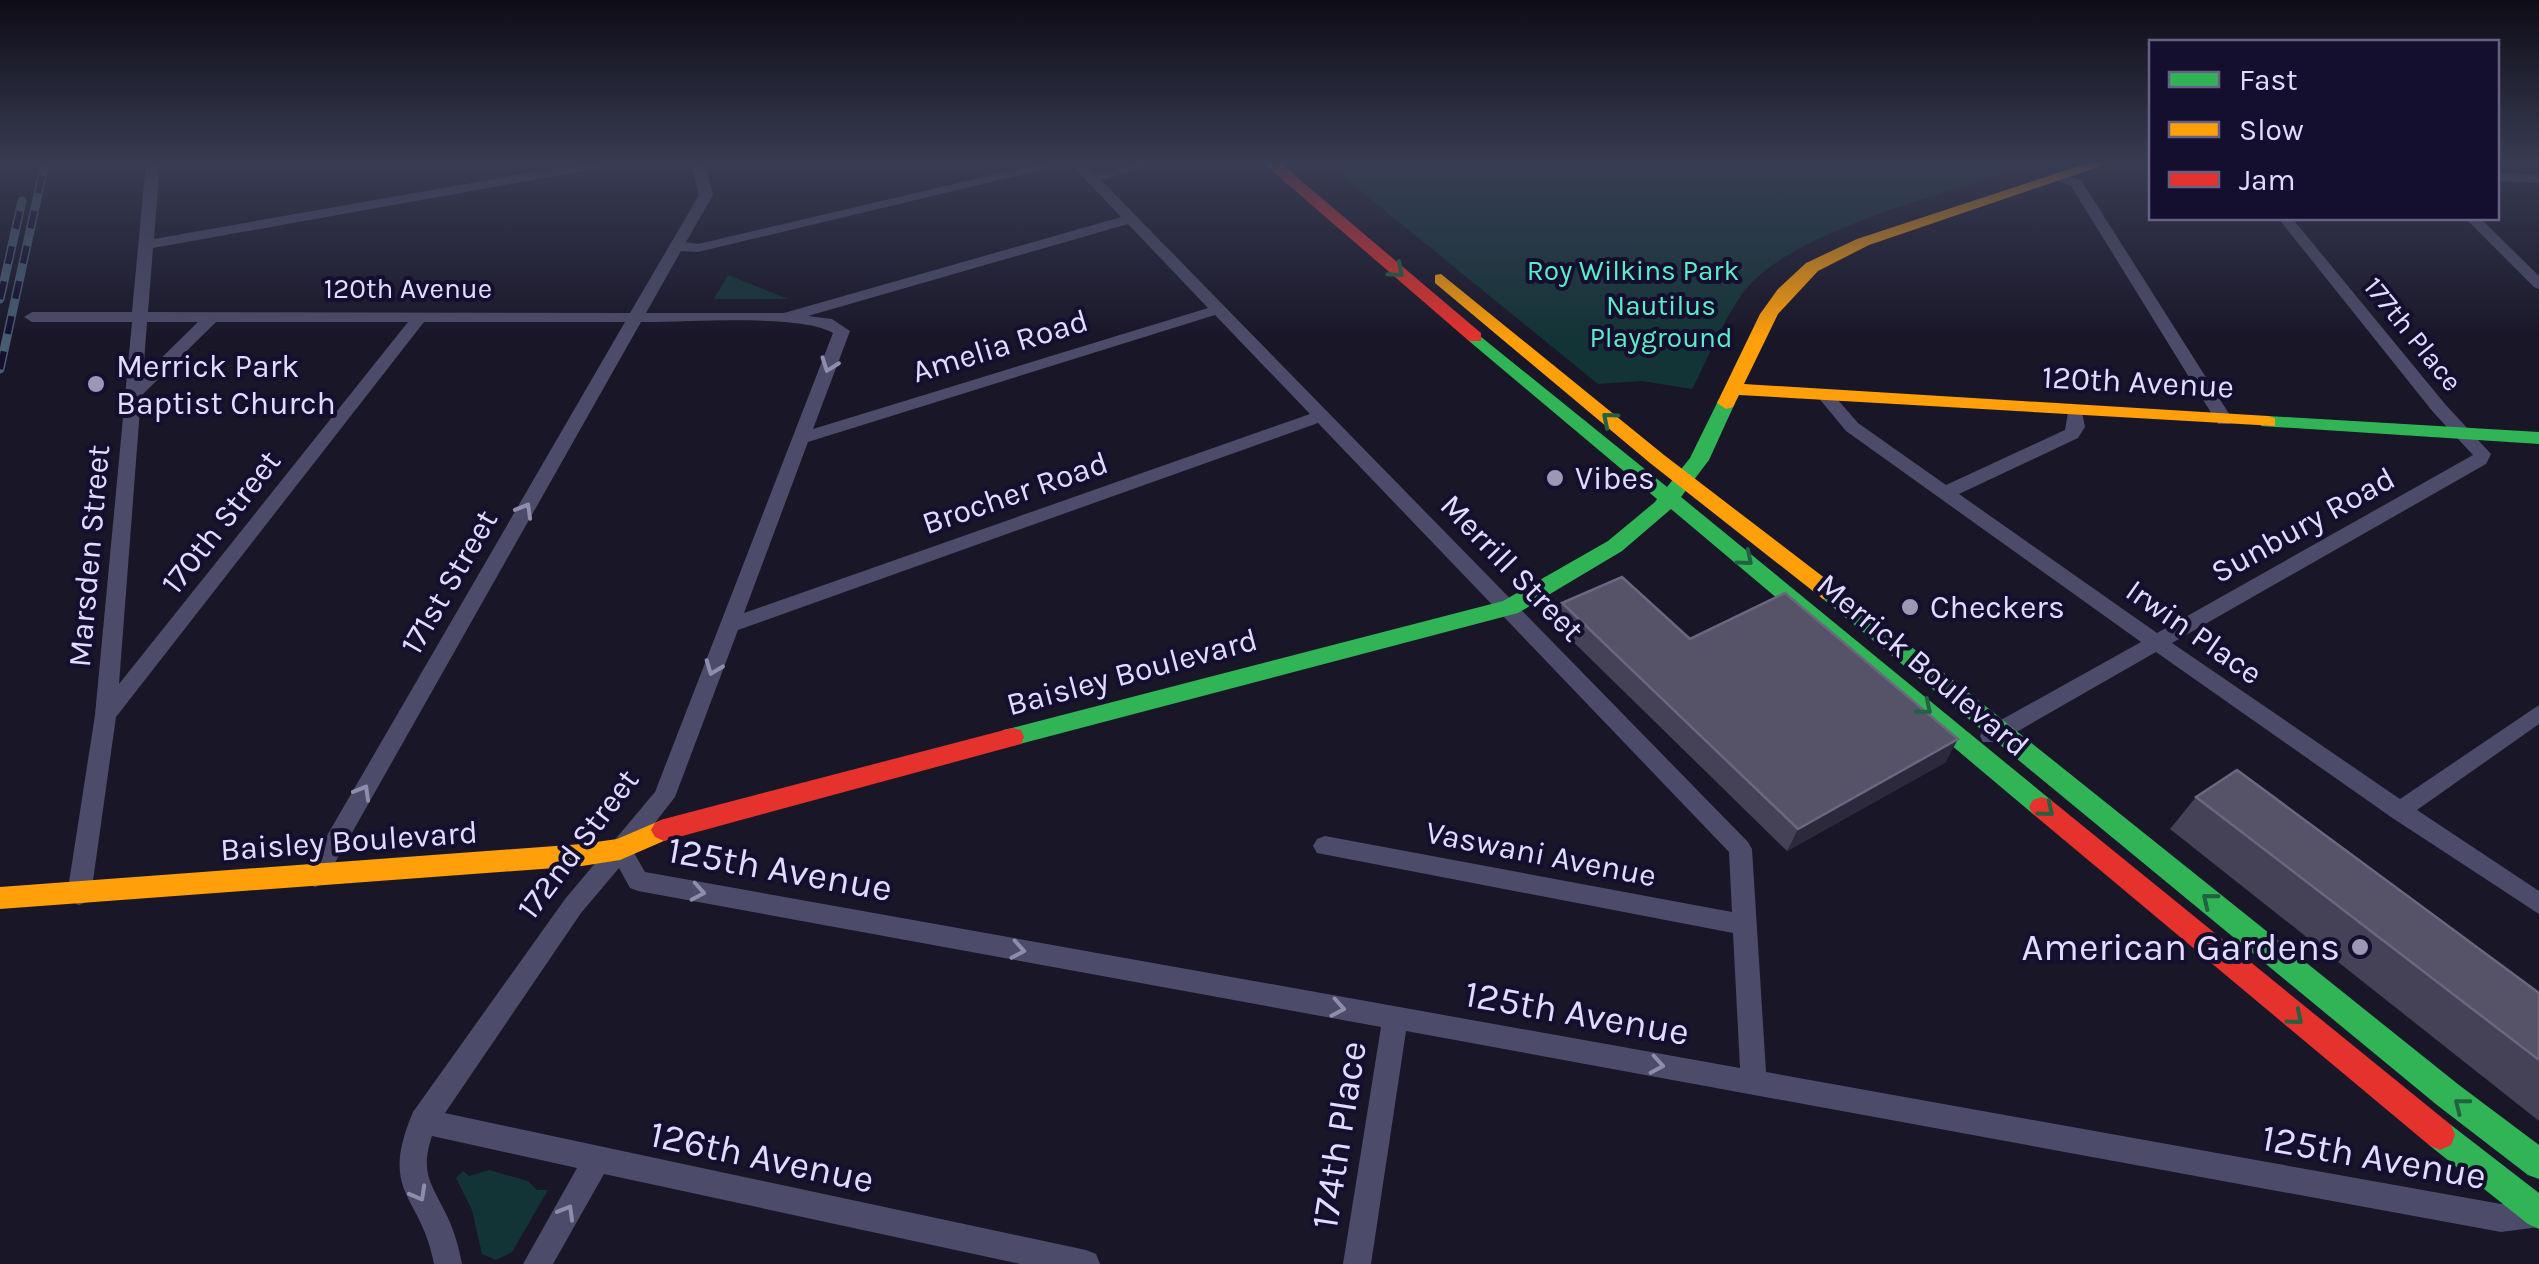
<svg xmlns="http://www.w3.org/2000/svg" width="2539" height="1264" font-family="Karla,sans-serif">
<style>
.green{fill:#133436}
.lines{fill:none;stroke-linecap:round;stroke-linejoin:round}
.street{fill:#4c4b69;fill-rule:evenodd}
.fast{fill:#30b455;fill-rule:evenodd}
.slow{fill:#ff9f0a;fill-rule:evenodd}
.jam{fill:#e5322d;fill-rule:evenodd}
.rail-casing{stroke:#465c71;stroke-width:9}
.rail{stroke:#140f2f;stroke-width:6;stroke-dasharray:18;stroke-linecap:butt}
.wall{fill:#454156}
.shaded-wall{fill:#2c293c}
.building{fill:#565268;stroke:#6b6780;stroke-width:2.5}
.oneway{stroke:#226242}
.oneway2{stroke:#8f8dac}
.poi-dot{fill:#9b97b4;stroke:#140f2f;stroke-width:4}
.labels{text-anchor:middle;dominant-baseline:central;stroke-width:8;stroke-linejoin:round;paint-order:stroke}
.far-park-label{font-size:28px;fill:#5cecc7;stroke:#140f2f}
.far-street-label{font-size:28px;fill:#e1ddff;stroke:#140f2f}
.street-label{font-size:32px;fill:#e1ddff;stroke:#140f2f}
.poi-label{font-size:32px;fill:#e1ddff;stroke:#140f2f;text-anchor:start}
.near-street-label{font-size:38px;fill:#e1ddff;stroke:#140f2f}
.near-poi-label{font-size:38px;fill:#e1ddff;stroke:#140f2f;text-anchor:end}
</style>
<rect width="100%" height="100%" fill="#191628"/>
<!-- green -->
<g class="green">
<path d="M1325,162H2041C1965,188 1796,228 1747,288C1724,317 1709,357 1692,389L1642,381L1598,384Z"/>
<path d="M728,275L788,299H714Z"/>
<path d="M489,1170L528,1181L537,1190H548L512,1252L496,1260L482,1254L472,1210L456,1178L463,1171L469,1176Z"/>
</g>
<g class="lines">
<!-- street -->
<g class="street">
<path d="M146,162H160L154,239L590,162H618L611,166L153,248L148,312L630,313L699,195L691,162H705L713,195L686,242L698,244L1048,162H1083L1094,173L1138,162H1160L1101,180L1748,842L1752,849L1766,1072L2501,1204L2539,1199V1227L2501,1232L1406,1031L1371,1264H1343L1381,1027L638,891L630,888L619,868L581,913L445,1113L1086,1250L1096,1254L1100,1264H1020L604,1174L553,1264H523L577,1168L432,1136C419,1175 433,1185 448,1218C455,1233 459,1248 462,1264H434C421,1193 378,1195 413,1112L565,899L655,792L833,333C799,313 685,323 641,322L323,884L315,887L307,884L303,877L307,870L625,322H424L116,717L91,895L87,902L79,905L71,902L67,895L95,715L132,322H32L24,317L32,312H132ZM1070,163L1121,217L784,313H646L681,251L698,252ZM1128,224L1208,308L813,429L850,331L832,319L808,316ZM1215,315L1310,414L744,613L808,442ZM147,322H198L143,376ZM216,322H408L119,684L141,396ZM1318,423L1729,852L1732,912L1325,836L1317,839L1313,846L1317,853L1733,933L1740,1068L645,872L633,851L675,797L738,630Z"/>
<path d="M2053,173L2081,180L2233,420L2230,424H2218L2071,186L2053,179Z"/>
<path d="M2496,173L2539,175V183L2496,181Z"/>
<path d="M2278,218H2292L2445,404L2491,454L2486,464L2172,643L2400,799L2539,705V724L2417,810L2539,891V914L2391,817L2156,652L1999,742H1983L1980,736L1983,730L2141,642L1846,431L1817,396L1825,391L1831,392L1858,423L1946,485L2065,430L2069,407H2081L2085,427L2078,438L1959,494L2157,633L2473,455L2433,412Z"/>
<path d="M2465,218H2480L2539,276V289L2534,287Z"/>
</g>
<!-- fast -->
<g class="fast">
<path d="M1475,332L1667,487L1690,458L1719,399H1733L1735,403L1709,460L1681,497L2051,800L2055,807L2051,814L2042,817L2033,814L1671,509L1622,551L1518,613L1012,746L1003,744L1000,737L1003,730L1012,728L1503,601L1608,541L1655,502L1657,499L1469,341L1466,337Z"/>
<path d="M2268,416L2539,432V444L2261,426V418Z"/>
<path d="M1831,586L1839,589L2459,1085L2539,1145V1179L2528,1175L2437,1105L1823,599L1820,594Z"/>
<path d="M2440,1120L2451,1125L2539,1193V1229L2528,1224L2429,1145L2425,1135L2429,1125Z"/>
</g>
<!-- slow -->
<g class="slow">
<path d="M2091,162H2113L1869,245L1818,271L1778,314L1744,384L2268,416L2275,418V426L1739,395L1733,407L1726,409L1717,403L1760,314L1778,289L1806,263L1857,239Z"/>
<path d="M1441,274L1664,455L1839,589L1842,594L1839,599H1823L1650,463L1435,283V275Z"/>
<path d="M664,819L673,823L677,830L673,837L620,860L582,866L0,909V887L582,844L617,839Z"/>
</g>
<!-- jam -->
<g class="jam">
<path d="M1262,162H1279L1481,333V341H1469Z"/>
<path d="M1012,728L1021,730L1024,737L1021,744L664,841L655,837L651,830L655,823L664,819Z"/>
<path d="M2042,797L2051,800L2451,1125L2455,1135L2451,1145L2440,1150L2429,1145L2033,814L2029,807L2033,800Z"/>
</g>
<!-- rail casing -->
<g class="rail-casing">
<g id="rail">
<path d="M0,299L22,201"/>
<path d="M0,369L45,162"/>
</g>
</g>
<!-- rail -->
<use href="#rail" class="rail"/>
</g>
<!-- wall -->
<g class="wall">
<path d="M1562,603L1690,639L1946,762L1787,851L1557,626Z"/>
<path d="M2196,797L2539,993V1121L2170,829Z"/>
</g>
<!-- shaded-wall -->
<path class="shaded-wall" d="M1958,739L1946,762L1787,851L1798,829Z"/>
<!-- building -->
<g class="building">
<path d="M1622,577L1690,639L1785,593L1958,739L1798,829L1562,603Z"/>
<path d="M2237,770L2539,993V1060L2196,797Z"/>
</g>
<!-- one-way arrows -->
<defs><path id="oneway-chevron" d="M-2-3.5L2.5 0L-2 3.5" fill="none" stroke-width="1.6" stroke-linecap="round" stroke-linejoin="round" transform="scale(2.5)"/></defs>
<g class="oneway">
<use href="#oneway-chevron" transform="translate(1397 271) rotate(41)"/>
<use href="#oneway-chevron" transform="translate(1609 419) rotate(-140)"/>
<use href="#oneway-chevron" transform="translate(1746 559) rotate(40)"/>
<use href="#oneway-chevron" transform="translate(1925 708) rotate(40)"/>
<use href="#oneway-chevron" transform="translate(2047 810) rotate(40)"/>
<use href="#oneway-chevron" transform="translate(2209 900) rotate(-141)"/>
<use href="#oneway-chevron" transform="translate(2296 1018) rotate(40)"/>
<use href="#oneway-chevron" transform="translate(2461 1105) rotate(-142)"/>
</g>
<g class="oneway2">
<use href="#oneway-chevron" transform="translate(829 365) rotate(110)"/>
<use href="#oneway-chevron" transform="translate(525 510) rotate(-60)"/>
<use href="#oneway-chevron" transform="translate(713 668) rotate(111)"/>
<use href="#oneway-chevron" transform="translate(363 792) rotate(-60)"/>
<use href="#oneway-chevron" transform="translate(698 892) rotate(10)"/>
<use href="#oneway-chevron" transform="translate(1018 950) rotate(10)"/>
<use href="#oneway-chevron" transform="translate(1338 1008) rotate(10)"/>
<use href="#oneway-chevron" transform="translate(1657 1065) rotate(10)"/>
<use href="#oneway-chevron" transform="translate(419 1194) rotate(61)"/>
<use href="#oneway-chevron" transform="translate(567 1212) rotate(-60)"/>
</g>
<!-- sky -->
<linearGradient id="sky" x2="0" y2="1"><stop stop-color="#0e0c16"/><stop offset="0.48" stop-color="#383c53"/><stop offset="1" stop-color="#383c53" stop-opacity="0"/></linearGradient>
<rect width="2539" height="339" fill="url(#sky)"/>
<!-- markers -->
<g class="poi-dot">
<circle cx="96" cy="384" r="10"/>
<circle cx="1555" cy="478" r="10"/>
<circle cx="1910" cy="607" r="10"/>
<circle cx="2360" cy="947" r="10"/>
</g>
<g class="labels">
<!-- far-park labels -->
<g class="far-park-label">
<text x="1633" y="270">Roy Wilkins Park</text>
<text x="1661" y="305">Nautilus<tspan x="1661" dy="32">Playground</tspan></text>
</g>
<!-- far-street labels -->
<g class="far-street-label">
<text x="408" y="288">120th Avenue</text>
<text transform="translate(2413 334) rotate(51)">177th Place</text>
</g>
<!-- street labels -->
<g class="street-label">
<text transform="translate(1000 346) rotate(-17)">Amelia Road</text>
<text transform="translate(2138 382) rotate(3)">120th Avenue</text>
<text transform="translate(1015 493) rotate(-19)">Brocher Road</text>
<text transform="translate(221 522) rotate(-52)">170th Street</text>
<text transform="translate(2303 525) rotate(-29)">Sunbury Road</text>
<text transform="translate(89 556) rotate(-85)">Marsden Street</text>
<text transform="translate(1512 568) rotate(46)">Merrill Street</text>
<text transform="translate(449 582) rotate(-60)">171st Street</text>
<text transform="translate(2194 632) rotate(35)">Irwin Place</text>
<text transform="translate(1923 665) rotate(40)">Merrick Boulevard</text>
<text transform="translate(1132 672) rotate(-15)">Baisley Boulevard</text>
<text transform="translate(349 841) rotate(-4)">Baisley Boulevard</text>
<text transform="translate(578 844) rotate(-53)">172nd Street</text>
<text transform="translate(1541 854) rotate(11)">Vaswani Avenue</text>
</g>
<!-- poi labels -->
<g class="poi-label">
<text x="116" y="366">Merrick Park<tspan x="116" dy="37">Baptist Church</tspan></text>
<text x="1575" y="478">Vibes</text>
<text x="1930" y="607">Checkers</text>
</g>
<!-- near-street labels -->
<g class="near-street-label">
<text transform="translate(780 869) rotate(10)">125th Avenue</text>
<text transform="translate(1577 1013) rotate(10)">125th Avenue</text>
<text transform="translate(1339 1135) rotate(-81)">174th Place</text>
<text transform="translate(762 1157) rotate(12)">126th Avenue</text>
<text transform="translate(2374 1157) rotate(10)">125th Avenue</text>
</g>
<!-- near-poi labels -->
<g class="near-poi-label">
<text x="2340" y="947">American Gardens</text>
</g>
</g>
<!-- legend -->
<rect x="2149" y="40" width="350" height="180" fill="#140f2f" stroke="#666182" stroke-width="2.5"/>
<rect x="2169" y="72" width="50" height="15" fill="#30b455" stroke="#666182" stroke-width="2.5"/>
<text x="2239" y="90" font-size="30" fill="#e1ddff">Fast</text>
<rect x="2169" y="122" width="50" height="15" fill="#ff9f0a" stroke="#666182" stroke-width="2.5"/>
<text x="2239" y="140" font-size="30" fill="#e1ddff">Slow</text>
<rect x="2169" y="172" width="50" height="15" fill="#e5322d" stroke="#666182" stroke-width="2.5"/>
<text x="2239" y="190" font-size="30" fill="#e1ddff">Jam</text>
</svg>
